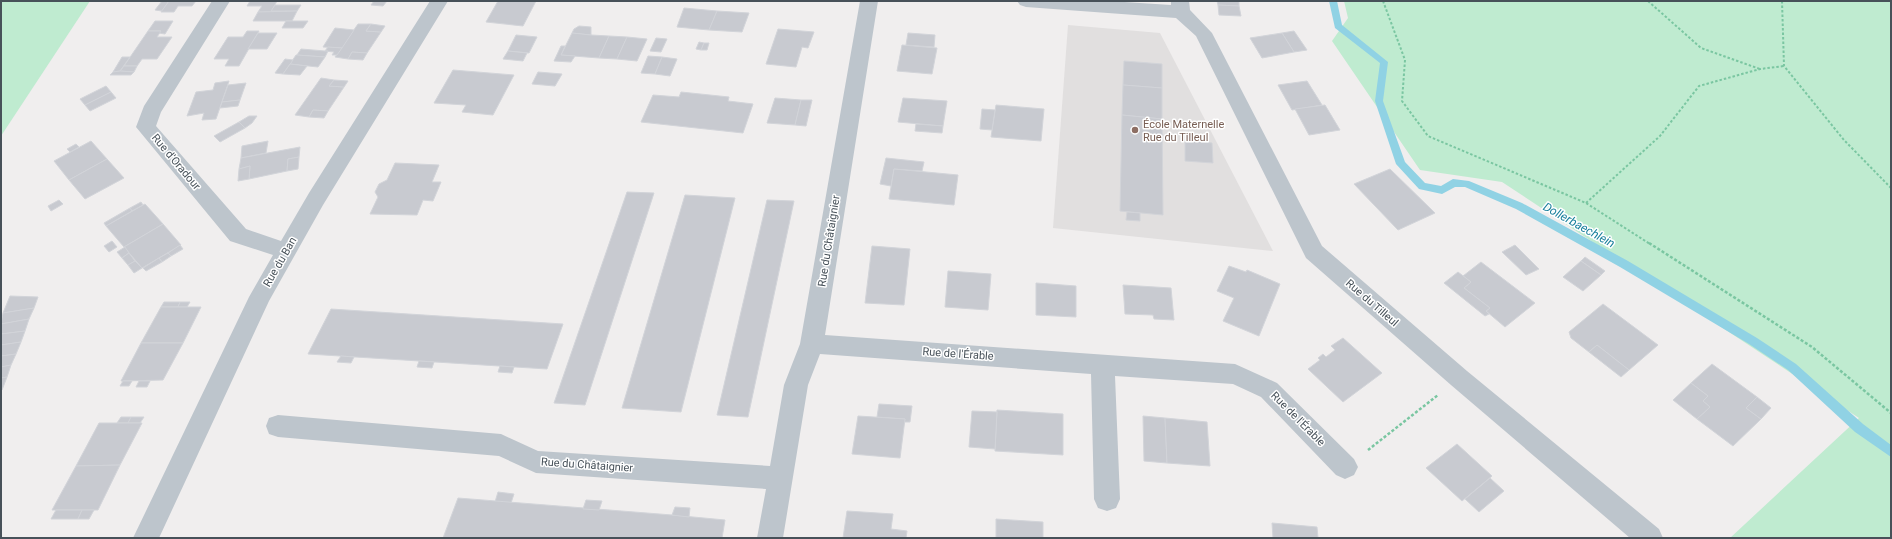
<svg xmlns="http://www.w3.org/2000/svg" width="1892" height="539" font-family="Roboto,sans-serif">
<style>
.education{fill:#e1dfdf}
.green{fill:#bfebd0}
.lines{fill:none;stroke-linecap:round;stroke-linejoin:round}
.stream{fill:#90d2e4;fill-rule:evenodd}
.building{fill:#c8cad0;stroke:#d2d4d9}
.path-far1{stroke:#7ac6a1;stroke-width:2;stroke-dasharray:2.5 2;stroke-linecap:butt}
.path{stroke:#7ac6a1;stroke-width:2.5;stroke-dasharray:3 2;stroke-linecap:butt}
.minor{fill:#bdc5cc;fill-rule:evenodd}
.education-dot{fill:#8d6e63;stroke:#fff;stroke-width:1.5}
.labels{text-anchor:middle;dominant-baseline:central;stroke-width:3;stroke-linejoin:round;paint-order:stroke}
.education-label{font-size:11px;fill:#785e54;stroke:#fff;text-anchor:start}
.street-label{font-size:11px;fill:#475159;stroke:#fff}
.water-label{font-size:12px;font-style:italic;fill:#187f9c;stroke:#fff}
</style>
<rect width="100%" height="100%" fill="#f0eeee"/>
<!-- education -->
<path class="education" d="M1068,25L1160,33L1273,251L1053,228Z"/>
<!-- green -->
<g class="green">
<path d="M1,1H90L1,136Z"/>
<path d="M1344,1H1891V538H1730L1859,418L1502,182L1420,170L1332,41L1348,18Z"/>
</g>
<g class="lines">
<!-- stream -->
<path class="stream" d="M1329,1H1337L1342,25L1388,62L1383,101L1405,162L1425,183L1441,186L1453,179L1469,181L1522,203L1628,261L1757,338L1796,364L1863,424L1891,445V457L1855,432L1788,370L1749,344L1620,267L1516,209L1465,187H1455L1442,194L1419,189L1396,164L1375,101L1380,63L1335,28Z"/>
</g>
<!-- building -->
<g class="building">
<path d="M162,1H169L162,11L155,10Z"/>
<path d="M169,1H196L192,6H178L174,12H161Z"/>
<path d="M250,1H277L271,12H258L262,6H247Z"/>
<path d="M374,1H387L383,6L371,5Z"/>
<path d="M498,1H536L523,26L486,22Z"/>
<path d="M1217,1H1239V6L1218,5Z"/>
<path d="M275,5H301L297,11H271Z"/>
<path d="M1218,5L1239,6L1241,16L1219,15Z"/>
<path d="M684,8L717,11L709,30L677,27Z"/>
<path d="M297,11L292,21H253L258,12Z"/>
<path d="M717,11L749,13L742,32L709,30Z"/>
<path d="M155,21H173L165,34L159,33L161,31H148Z"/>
<path d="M286,21H308L303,28H282Z"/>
<path d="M358,24H371L366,31L381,32L367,53L352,52L348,59L335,57Z"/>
<path d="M371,24L385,26L381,32L366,31Z"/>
<path d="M579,26L591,27V35L572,33L574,29Z"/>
<path d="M335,28L354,30L342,48L323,47Z"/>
<path d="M778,29L814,32L808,48L802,47L796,67L766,64Z"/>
<path d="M148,31H161L157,37H172L157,59H142L137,66H124Z"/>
<path d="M247,31H259L239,66H225L229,59H214L228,37H243Z"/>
<path d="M1294,31L1307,50L1294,52L1282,33Z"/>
<path d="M258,33H277L267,49H248Z"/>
<path d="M572,33L591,35L609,36L599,58L561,55Z"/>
<path d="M908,33L935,35L934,47L906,45Z"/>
<path d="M1282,33L1294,52L1262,58L1250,38Z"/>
<path d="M516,35L537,37L529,53L508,51Z"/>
<path d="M609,36L627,37L617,59L599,58Z"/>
<path d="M627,37L647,39L637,61L617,59Z"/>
<path d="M656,38L667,39L661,52L650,51Z"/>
<path d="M699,42L704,43L701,50L696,49Z"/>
<path d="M704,43H709L707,50H701Z"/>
<path d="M902,45L937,48L932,74L897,71Z"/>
<path d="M561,46H565L561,55L575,56L571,62L554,61Z"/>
<path d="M328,47L342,48L337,55H332L334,52L325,51Z"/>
<path d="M301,49L325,51H328L325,57L297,55Z"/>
<path d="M508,51L527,53L523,61L503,59Z"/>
<path d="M352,52L367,53L363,60L348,59Z"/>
<path d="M296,55H297L325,57L318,67L290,64Z"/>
<path d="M648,56L662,57L655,74L641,73Z"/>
<path d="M122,57H130L120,71L113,72Z"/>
<path d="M662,57L677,59L670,76L655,74Z"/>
<path d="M285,59L293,60L283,74L275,73Z"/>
<path d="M1124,61L1162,64V88L1123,85Z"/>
<path d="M290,64L307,66L300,75L283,74Z"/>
<path d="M124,66H137L134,72L120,71Z"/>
<path d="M453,70L514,75L493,115L462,112L466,105L434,103Z"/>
<path d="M113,72L120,71L134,72L131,75H110Z"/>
<path d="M538,72L562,74L555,86L532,84Z"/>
<path d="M321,78L334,80L329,86L344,87L328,111L313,110L309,117L295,115Z"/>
<path d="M334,80L348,81L344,87L329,86Z"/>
<path d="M229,81L216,119L202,120L204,113L187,116L196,92L213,90L215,83Z"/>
<path d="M1307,81L1322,105L1292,110L1278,85Z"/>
<path d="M246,83L240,100L222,102L228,85Z"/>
<path d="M1123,85L1162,88V119L1122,115Z"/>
<path d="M106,86L111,92L85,105L80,99Z"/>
<path d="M111,92L116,98L90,111L85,105Z"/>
<path d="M681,92L729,97L728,101L753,104L743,133L641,122L653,95L679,97Z"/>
<path d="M775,98L801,100L795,125L767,123Z"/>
<path d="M903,98L947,101L943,126L898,122Z"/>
<path d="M240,100L238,106L220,108L222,102Z"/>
<path d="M801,100H812L806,126L795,125Z"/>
<path d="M996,105L1044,109L1041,141L991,137Z"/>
<path d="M1325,105L1340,130L1309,135L1295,109Z"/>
<path d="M982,109L995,110L992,130L980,129Z"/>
<path d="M313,110L328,111L324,118L309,117Z"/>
<path d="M1122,115L1162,119L1163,215L1120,211Z"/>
<path d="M249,116H257L252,123L245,128L239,122Z"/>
<path d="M239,122L245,128L220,142L214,136Z"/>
<path d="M916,124L943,126L942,133L915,131Z"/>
<path d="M1185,140L1212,143L1213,163L1185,161Z"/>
<path d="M91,141L107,159L69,180L54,161Z"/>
<path d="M268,141L266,153L241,158L242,146Z"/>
<path d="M76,144L79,147L70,152L67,149Z"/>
<path d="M300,147L299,157L288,159L287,171L249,179L250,166L239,169L241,158Z"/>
<path d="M299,157L298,169L287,171L288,159Z"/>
<path d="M886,158L924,162L922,171L894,169L891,186L880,184Z"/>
<path d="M107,159L124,178L85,199L69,180Z"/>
<path d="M395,163L439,165L432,182H441L433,201L423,200L417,215L370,214L378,197L375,192L379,184L387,180Z"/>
<path d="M250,166L249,179L238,181L239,169Z"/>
<path d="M894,169L958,175L954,205L889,199Z"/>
<path d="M1390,169L1435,213L1398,230L1354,184Z"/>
<path d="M627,192L654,193L585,405L554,403Z"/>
<path d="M685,195L735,198L681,412L622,408Z"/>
<path d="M59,200L63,204L51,211L48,206Z"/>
<path d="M767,200L794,201L748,417L717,415Z"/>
<path d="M141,202L143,205L132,211L130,208Z"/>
<path d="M145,204L163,224L124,247L106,226Z"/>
<path d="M130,208L132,211L106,226L104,223Z"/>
<path d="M1127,212L1140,213V221L1126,220Z"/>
<path d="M163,224L181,245L142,268L124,247Z"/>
<path d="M112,241L117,247L109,252L104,246Z"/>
<path d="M180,245L183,249L171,256L168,253Z"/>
<path d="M1515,245L1539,269L1526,275L1502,252Z"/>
<path d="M872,246L910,249L904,305L865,303Z"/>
<path d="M125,247L129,253L122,258L117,252Z"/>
<path d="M129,253L135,261L128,265L122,258Z"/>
<path d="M168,253L171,256L162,262L159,258Z"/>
<path d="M1585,257L1605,271L1601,275L1581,261Z"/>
<path d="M159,258L162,262L146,271L143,268Z"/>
<path d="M135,261L142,268L134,273L128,265Z"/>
<path d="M1581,261L1601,275L1583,291L1563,277Z"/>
<path d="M1481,262L1535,303L1505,327L1486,311L1490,308L1464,288L1471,282L1463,276Z"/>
<path d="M1229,266L1246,272L1247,270L1280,284L1259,336L1223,321L1234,298L1217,291Z"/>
<path d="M948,271L991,274L988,310L945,307Z"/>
<path d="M1458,272L1471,282L1464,288L1490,308L1486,311L1489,314L1485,316L1444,283Z"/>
<path d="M1036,283L1076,286V317L1036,315Z"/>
<path d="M1123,285L1171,288L1174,320L1154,319L1153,315L1125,314Z"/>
<path d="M10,296L38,297L34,308L3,313Z"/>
<path d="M164,302H180L178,307H161Z"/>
<path d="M180,302H190L187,307H178Z"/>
<path d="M1603,304L1658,345L1629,370L1597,345L1589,352L1571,338L1569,332Z"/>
<path d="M161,307H201L183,343H141Z"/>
<path d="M34,308L29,319L1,324L3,313Z"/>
<path d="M331,309L563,324L547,369L308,354Z"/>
<path d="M29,319L25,331L1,334V324Z"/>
<path d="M25,331L21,342L1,345V334Z"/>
<path d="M1343,338L1382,373L1343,402L1308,369L1320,360L1318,358L1323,354L1326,357L1335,350L1331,346Z"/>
<path d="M21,342L16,354L1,356V345Z"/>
<path d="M141,343H183L163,380L121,381Z"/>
<path d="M1597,345L1629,370L1621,377L1589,352Z"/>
<path d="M16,354L11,365L1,367V356Z"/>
<path d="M341,356L354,357L351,363L337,362Z"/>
<path d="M419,361L434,362L432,368L417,367Z"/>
<path d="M1712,364L1757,397L1746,408L1761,419L1733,446L1697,419L1710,407L1703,401L1708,396L1691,383Z"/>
<path d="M11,365L7,377L1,378V367Z"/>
<path d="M500,366L514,367L512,373L498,372Z"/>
<path d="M7,377L2,390H1V378Z"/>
<path d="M123,381H132L129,386H120Z"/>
<path d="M139,381H150L147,387H136Z"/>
<path d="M1691,383L1708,396L1703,401L1710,407L1697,419L1673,400Z"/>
<path d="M1757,397L1771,408L1761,419L1746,408Z"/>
<path d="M879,404L912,406L910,422H904L905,419L877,417Z"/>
<path d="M997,410L1063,414V455L995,451Z"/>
<path d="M972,411L997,412L995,449L969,447Z"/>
<path d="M858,416L905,419L900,458L852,454Z"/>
<path d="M1143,416L1165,418L1167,463L1144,461Z"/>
<path d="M121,417H131L128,423H117Z"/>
<path d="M131,417H144L140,423H128Z"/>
<path d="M1165,418L1207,422L1210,466L1167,463Z"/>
<path d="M99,423H142L120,465L76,466Z"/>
<path d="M1457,444L1492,476L1462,501L1426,468Z"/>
<path d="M120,465L98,510H52L76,466Z"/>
<path d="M1490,478L1504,491L1479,512L1465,499Z"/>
<path d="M498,492L514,494L511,503L495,502Z"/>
<path d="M458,498L672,515L725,520L722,538H443Z"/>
<path d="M586,500L602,501L599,510L583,509Z"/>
<path d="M675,507L690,508L689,517L672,515Z"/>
<path d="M56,510H82L78,519H51Z"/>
<path d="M82,510H94L89,519H78Z"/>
<path d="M847,511L893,514L891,529L907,531L906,538H843Z"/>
<path d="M996,519L1043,522V538H996Z"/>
<path d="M1272,523L1317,527L1318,538H1273Z"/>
</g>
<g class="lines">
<!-- path-far1 -->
<g class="path-far1">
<path d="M1383,1L1405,60L1402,101L1428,136L1586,203L1650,244"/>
<path d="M1648,1L1701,48L1760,69"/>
<path d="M1782,1L1784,66L1844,140L1891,188"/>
<path d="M1586,203L1660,136L1699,86L1760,69L1784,66"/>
</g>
<!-- path -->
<g class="path">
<path d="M1649,243L1812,347L1891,413"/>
<path d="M1368,450L1438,395"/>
</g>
<!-- minor -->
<g class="minor">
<path d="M212,1H230L161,112L156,126L246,229L281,241L309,193L430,1H448L323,205L269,301L159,538H133L249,297L273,255L230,241L136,127L144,106Z"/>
<path d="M860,1H878L825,335L1235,364L1277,383L1354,459L1358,467L1354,475L1345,479L1336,475L1261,397L1233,384L1115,376L1120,499L1116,508L1107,511L1098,508L1094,499L1091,374L820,354L808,385L783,538H757L766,489L536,473L499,456L278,437L269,434L266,426L269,418L278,415L501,434L538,451L770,466L784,385L800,344Z"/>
<path d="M1017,1H1109L1171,5V1H1189L1190,10L1212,33L1322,246L1467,371L1659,529L1663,538H1630L1451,385L1306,258L1196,36L1176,18L1026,7L1020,5Z"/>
</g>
</g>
<!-- markers -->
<circle class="education-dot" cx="1135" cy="130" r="4"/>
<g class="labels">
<!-- education labels -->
<g class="education-label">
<text x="1143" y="124">École Maternelle<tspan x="1143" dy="13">Rue du Tilleul</tspan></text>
</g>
<!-- street labels -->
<g class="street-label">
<text transform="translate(176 162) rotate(50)">Rue d'Oradour</text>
<text transform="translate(829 241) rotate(-81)">Rue du Châtaignier</text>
<text transform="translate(280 262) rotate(-60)">Rue du Ban</text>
<text transform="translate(1372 303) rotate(41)">Rue du Tilleul</text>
<text transform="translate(958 354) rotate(4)">Rue de l'Érable</text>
<text transform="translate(1298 419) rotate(45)">Rue de l'Érable</text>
<text transform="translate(587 465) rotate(4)">Rue du Châtaignier</text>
</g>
<!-- water labels -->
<g class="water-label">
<text transform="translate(1579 225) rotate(29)">Dollerbaechlein</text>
</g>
</g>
<!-- border -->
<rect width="1892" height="539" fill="none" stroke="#475159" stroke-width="4"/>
</svg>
